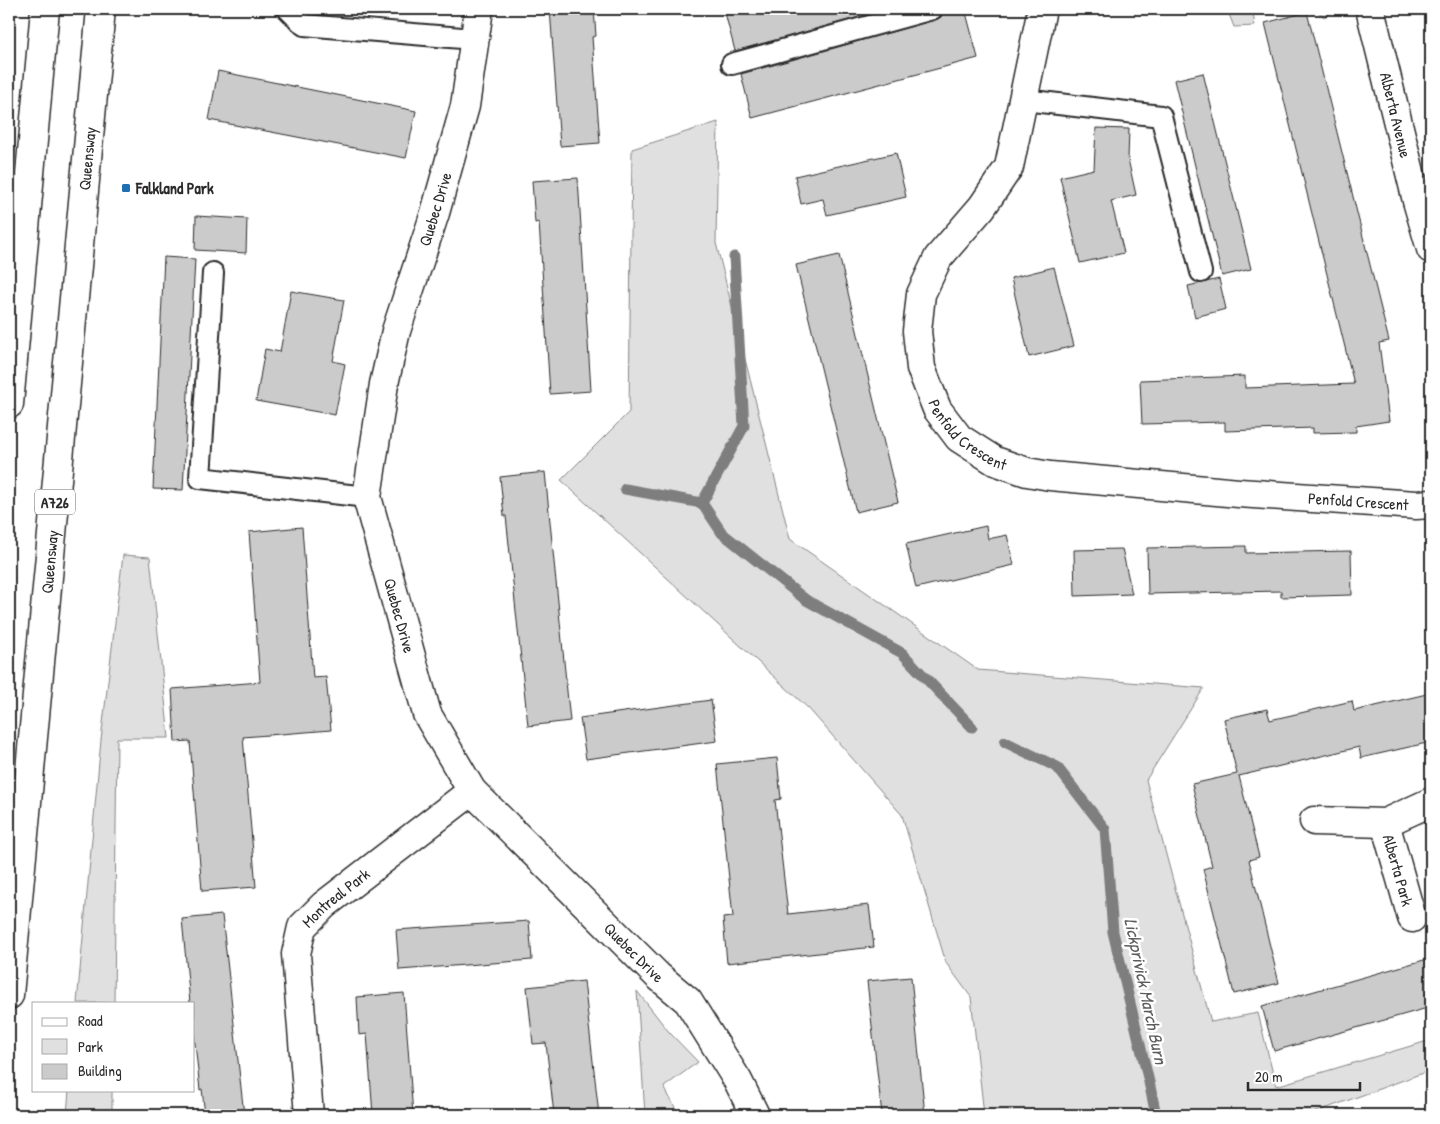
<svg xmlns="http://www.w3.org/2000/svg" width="1440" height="1124" font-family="'Patrick Hand',sans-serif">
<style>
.green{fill:#e0e0e0;stroke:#868686}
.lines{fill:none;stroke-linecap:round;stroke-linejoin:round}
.stream{stroke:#7e7e7e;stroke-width:11}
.building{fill:#cbcbcb;stroke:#2b2b2b}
.service-casing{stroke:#2b2b2b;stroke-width:24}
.minor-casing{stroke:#2b2b2b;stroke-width:31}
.trunk-casing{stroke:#2b2b2b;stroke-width:31}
.service{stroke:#fff;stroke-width:20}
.minor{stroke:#fff;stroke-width:28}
.trunk{stroke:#fff;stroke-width:28}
.poi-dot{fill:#1f6fb2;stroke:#fff;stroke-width:2}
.labels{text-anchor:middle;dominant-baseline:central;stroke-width:5;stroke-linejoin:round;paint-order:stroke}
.shield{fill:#fff;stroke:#6b6b6b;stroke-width:1}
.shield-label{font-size:15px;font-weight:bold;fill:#2b2b2b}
.street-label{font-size:16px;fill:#2b2b2b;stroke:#fff}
.poi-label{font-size:16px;font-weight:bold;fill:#2b2b2b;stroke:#fff;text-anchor:start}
.water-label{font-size:18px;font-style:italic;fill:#5c5c5c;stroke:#fff}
</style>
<rect width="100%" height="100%" fill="#fff"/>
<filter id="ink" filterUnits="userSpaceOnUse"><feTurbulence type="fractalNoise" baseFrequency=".02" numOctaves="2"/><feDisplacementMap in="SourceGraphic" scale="10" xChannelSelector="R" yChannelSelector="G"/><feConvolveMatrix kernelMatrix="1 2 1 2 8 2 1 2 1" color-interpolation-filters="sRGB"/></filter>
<g filter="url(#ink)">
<!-- green -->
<g class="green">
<path d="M1227,9H1269L1253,13L1255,26L1234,27Z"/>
<path d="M1315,9H1339L1324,17Z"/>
<path d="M718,122L716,243L790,539L978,670L1204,688L1146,780L1211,1022L1258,1013L1276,1086L1431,1040V1070L1308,1115H984L971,997L946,963L902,815L809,709L561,480L629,412L632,149Z"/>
<path d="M123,555L150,557L169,738H117L114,1003H77L101,740Z"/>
<path d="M637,991L669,1032L698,1062L664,1087L679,1115H645Z"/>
<path d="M69,1090H112V1115H67Z"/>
</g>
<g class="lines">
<!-- stream -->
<g class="stream">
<path d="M734,257L744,426L702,503L722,533L806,600L902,653L972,727"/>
<path d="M625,489L702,503"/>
<path d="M1005,742L1057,767L1105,829L1113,932L1149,1082L1156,1115"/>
</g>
</g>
<!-- building -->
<g class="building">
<path d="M550,9H594L596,36L592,37L600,143L560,146Z"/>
<path d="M724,9H888L735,51Z"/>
<path d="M944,9H965L978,58L752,118L741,74L935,20L941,17Z"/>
<path d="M1307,12L1389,341L1379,343L1389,421L1356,426V432L1313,433V428L1225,431V422L1142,424L1140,380L1245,376V388L1354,384L1265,23Z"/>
<path d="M218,71L416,111L406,158L209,120Z"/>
<path d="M1203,73L1251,269L1222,276L1174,80Z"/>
<path d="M1096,128L1129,129L1128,159L1136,195L1111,201L1124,253L1080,263L1060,177L1094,169Z"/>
<path d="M896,153L906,197L827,215L823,199L801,204L795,176Z"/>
<path d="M578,178L591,391L550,394L539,222L535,223L532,181Z"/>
<path d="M196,216L247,219L246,253L195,250Z"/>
<path d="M839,255L898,502L856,512L796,265Z"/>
<path d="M164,257L195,259L183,490L153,489Z"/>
<path d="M1054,267L1074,346L1029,357L1011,278Z"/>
<path d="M1219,279L1226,309L1195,317L1188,286Z"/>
<path d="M291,291L344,300L333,361L345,364L335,415L256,401L265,349L280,352Z"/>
<path d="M545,472L570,721L528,726L506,516H504L500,477Z"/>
<path d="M986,526L988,539L1007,535L1014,565L916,588L906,544Z"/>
<path d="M302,527L313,678L326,677L331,730L243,737L256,887L202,891L190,741L175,742L172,689L260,682L249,532Z"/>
<path d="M1246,546V553L1351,551L1352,595L1281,597V591L1148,594L1147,548Z"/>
<path d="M1122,549L1132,594L1075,596L1074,550Z"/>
<path d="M1431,693V742L1361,758L1359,747L1239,776L1259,857L1249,860L1279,983L1234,994L1203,869L1212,866L1192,784L1237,774L1224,719L1267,709L1270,720L1352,701L1354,711Z"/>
<path d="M711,700L717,741L586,759L580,718Z"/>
<path d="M777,758L781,799L775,800L788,914L869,905L874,947L727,963L723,918L733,917L717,764Z"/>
<path d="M222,915L244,1115H205L202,1089L200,1090L194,1034V1003H190L182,919Z"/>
<path d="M529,921L532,960L399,970L396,930Z"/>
<path d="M1431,958V1007L1274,1051L1262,1006Z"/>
<path d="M911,977L925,1115H882L867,981Z"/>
<path d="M584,981L599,1115H554L546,1043L533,1044L527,987Z"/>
<path d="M404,993L413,1115H373L367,1034L359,1035L357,997Z"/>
</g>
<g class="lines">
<!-- service casing -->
<g class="service-casing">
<g id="service">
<path d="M288,9L304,25L474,39"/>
<path d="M732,64L932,9"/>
<path d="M1024,100L1161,116L1201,272"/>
<path d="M213,273L200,478L367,497"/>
</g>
</g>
<!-- minor casing -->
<g class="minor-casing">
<g id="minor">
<path id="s1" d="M479,9L465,106L435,213L396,331L384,384L367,497L427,714L472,791L658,976L688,1001L738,1081L755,1115"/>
<path id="s2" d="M1042,9L1009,167L982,207L938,258L921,294L917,331L921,368L937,409L959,438L995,461L1027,472L1050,476L1239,493L1416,505L1431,504"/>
<path id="s3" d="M1370,9L1417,201L1431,249"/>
<path d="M1314,821L1385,823L1431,802"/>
<path id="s4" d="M1385,823L1412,918"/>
<path id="s5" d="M309,1115L296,954L302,927L324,905L472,791"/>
</g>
</g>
<!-- trunk casing -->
<g class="trunk-casing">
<g id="trunk">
<path d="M9,404L45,9"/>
<path id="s6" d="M9,995L101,9"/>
</g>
</g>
<!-- service -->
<use href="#service" class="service"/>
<!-- minor -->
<use href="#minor" class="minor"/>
<!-- trunk -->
<use href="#trunk" class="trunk"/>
</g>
</g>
<!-- markers -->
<rect class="poi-dot" x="121" y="183" width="10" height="10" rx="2.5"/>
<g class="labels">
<!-- shield labels -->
<rect class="shield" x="35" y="489.5" width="40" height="25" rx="4"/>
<g class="shield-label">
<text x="55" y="502">A726</text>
</g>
<!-- street labels -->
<g class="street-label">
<text stroke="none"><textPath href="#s3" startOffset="109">Alberta Avenue</textPath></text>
<text stroke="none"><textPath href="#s6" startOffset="840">Queensway</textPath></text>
<text transform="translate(435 209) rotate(-73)">Quebec Drive</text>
<text stroke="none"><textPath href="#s2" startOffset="476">Penfold Crescent</textPath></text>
<text stroke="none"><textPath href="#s2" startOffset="881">Penfold Crescent</textPath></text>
<text stroke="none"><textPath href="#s6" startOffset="435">Queensway</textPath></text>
<text stroke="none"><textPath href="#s1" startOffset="625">Quebec Drive</textPath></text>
<text stroke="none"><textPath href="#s4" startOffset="49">Alberta Park</textPath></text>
<text stroke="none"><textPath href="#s5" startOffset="234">Montreal Park</textPath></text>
<text stroke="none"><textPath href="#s1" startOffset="1045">Quebec Drive</textPath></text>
</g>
<!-- poi labels -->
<g class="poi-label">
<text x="136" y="188">Falkland Park</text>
</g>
<!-- water labels -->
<g class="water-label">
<text transform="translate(1146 991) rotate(78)">Lickprivick March Burn</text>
</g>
</g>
<!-- margin -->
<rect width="1440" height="1124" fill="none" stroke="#fff" stroke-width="30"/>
<rect x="15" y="15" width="1410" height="1094" fill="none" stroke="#2b2b2b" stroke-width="2" filter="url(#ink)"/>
<!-- legend -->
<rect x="32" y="1002" width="162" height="90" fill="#ffffff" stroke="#aaaaaa"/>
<rect x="42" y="1018" width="25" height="8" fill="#ffffff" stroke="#aaaaaa"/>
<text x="78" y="1026" font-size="15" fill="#2b2b2b">Road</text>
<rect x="42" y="1039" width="25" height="15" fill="#e0e0e0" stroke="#aaaaaa"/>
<text x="78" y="1052" font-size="15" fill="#2b2b2b">Park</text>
<rect x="42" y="1064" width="25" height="15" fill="#cbcbcb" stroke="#aaaaaa"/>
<text x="78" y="1076" font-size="15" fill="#2b2b2b">Building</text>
<!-- scale -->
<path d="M1248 1082v8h112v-8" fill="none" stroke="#2b2b2b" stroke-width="2.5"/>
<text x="1255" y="1082" font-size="15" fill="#2b2b2b" stroke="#ffffff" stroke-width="4" paint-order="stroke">20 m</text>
</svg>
